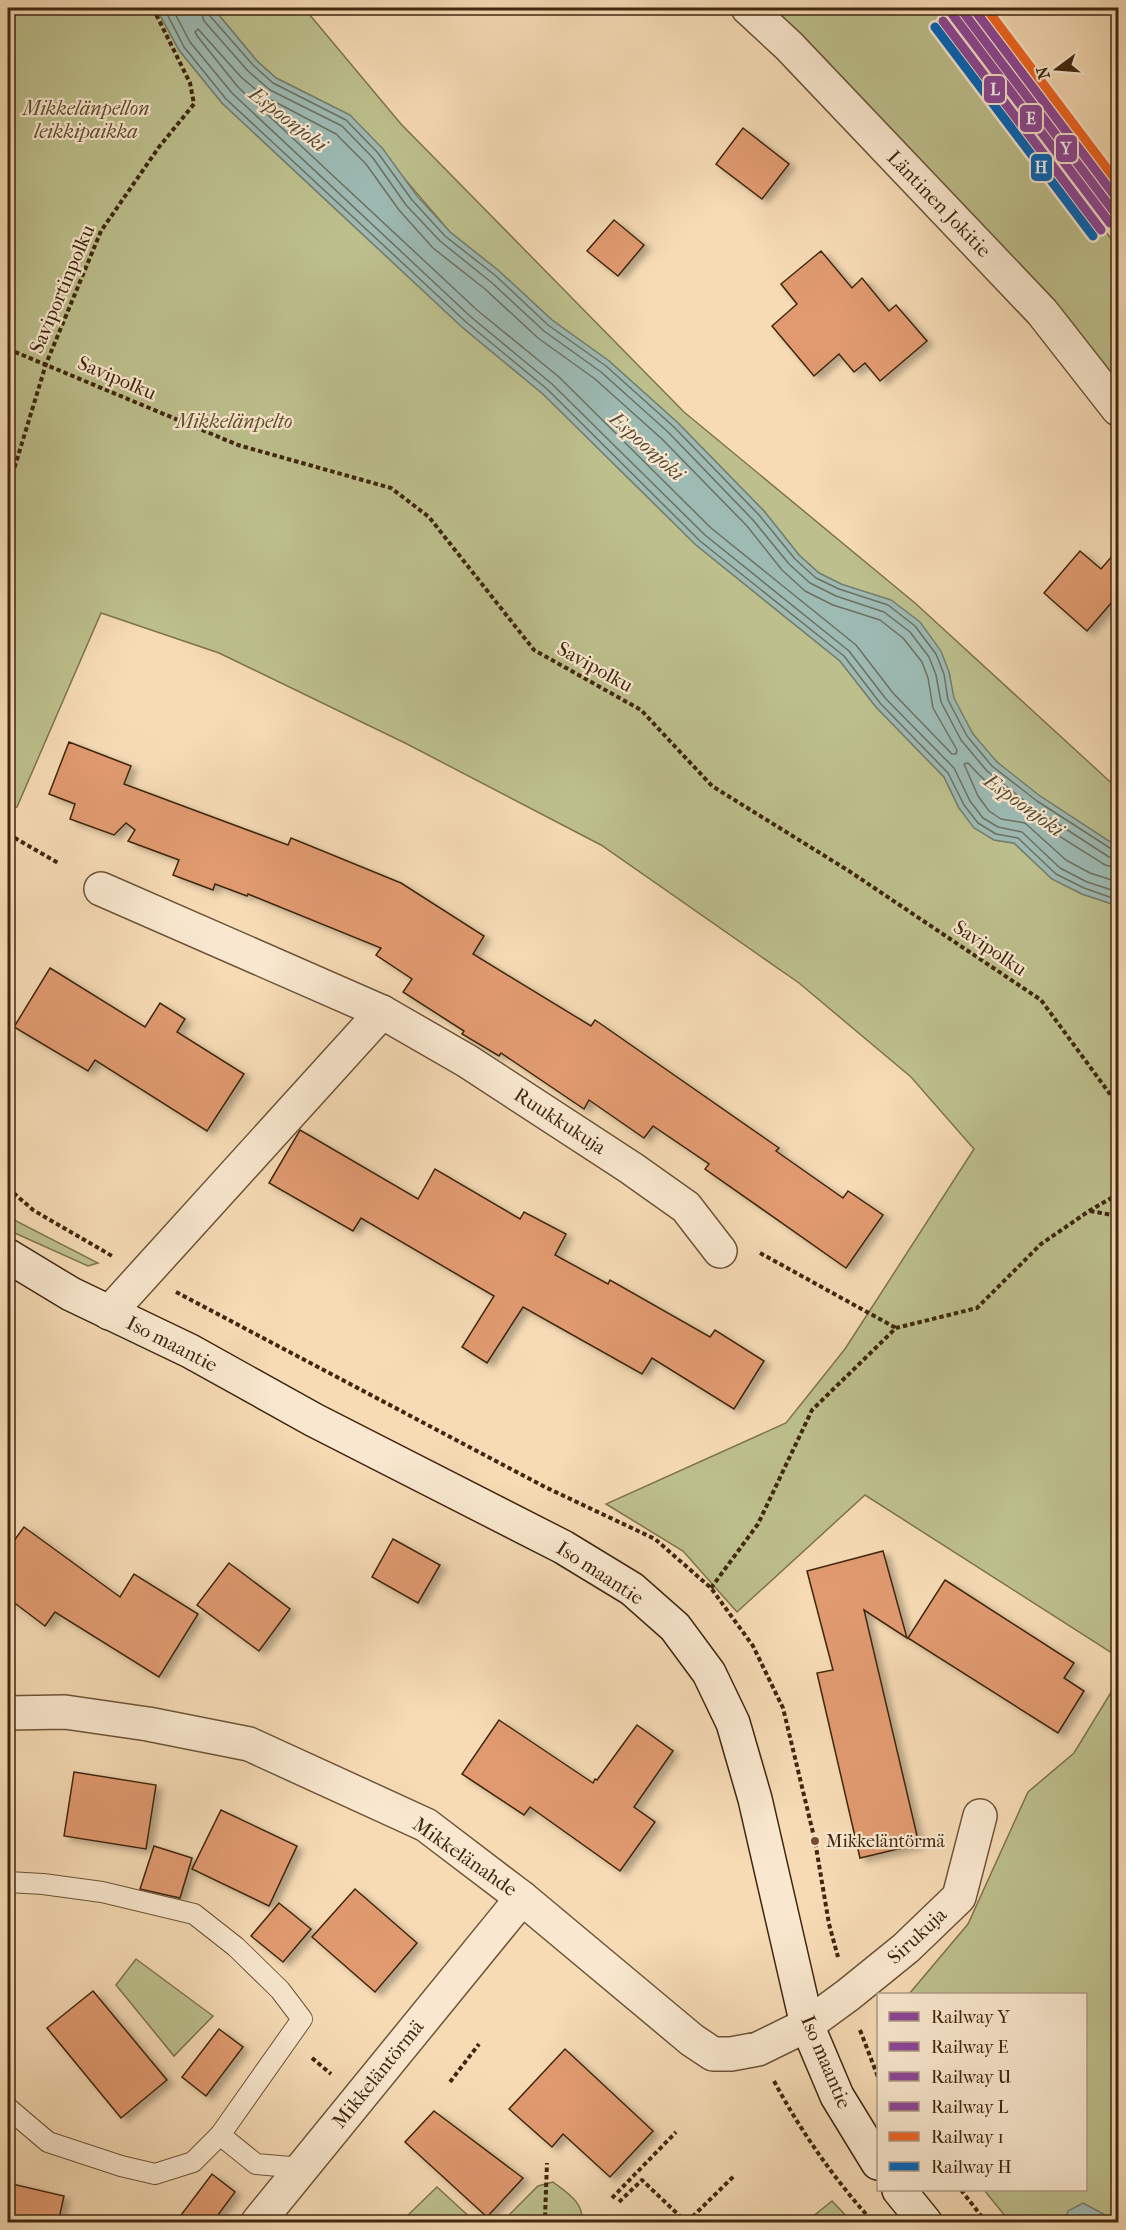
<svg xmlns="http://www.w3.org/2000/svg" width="1126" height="2230" font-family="'IM FELL French Canon',serif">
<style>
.green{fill:#bdc08d;stroke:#7e744e;stroke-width:1.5}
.water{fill:#9dbab3;stroke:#777f71;stroke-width:1.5}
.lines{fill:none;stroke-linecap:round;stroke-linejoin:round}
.shore{stroke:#6e7060;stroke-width:1.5}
.building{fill:#e19a6f;stroke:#3f270e;stroke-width:1.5;filter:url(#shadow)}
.service-casing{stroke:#6d5438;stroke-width:22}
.minor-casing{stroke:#6d5438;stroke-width:36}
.secondary-casing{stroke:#3f270e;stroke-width:36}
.path{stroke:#3f270e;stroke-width:4;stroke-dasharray:4.5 3;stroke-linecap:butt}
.service{stroke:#f9e8cf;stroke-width:20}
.minor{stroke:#f9e8cf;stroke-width:33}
.secondary{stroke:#f9e8cf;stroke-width:33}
.rail-1-casing{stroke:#f9e8cf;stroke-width:14}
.rail-2-casing{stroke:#f9e8cf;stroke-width:14}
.rail-3-casing{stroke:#f9e8cf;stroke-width:14}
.rail-4-casing{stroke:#f9e8cf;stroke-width:14}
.rail-5-casing{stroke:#f9e8cf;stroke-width:14}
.rail-6-casing{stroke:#f9e8cf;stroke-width:14}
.rail-1{stroke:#8c4799;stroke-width:9}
.rail-2{stroke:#8c4799;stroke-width:9}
.rail-3{stroke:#8c4799;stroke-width:9}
.rail-4{stroke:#8c4799;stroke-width:9}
.rail-5{stroke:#f26522;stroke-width:9}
.rail-6{stroke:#0065bd;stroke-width:9}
.bus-dot{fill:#7a4b2a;stroke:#f9e8cf;stroke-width:2}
.labels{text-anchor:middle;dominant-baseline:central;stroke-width:4.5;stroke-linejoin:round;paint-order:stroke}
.bus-label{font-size:18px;fill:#3f270e;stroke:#f9e8cf;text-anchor:start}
.park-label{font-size:20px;font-style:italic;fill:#5e4d2e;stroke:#f9e8cf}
.street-label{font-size:20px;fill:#3f270e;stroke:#f9e8cf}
.water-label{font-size:21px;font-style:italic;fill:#564c37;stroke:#f9e8cf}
.line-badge{stroke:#f9e8cf;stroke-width:2}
.badge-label{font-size:16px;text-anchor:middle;font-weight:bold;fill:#fff}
</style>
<defs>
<filter id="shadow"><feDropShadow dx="6" dy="4" stdDeviation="3" flood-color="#0004"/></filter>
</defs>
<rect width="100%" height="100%" fill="#f6dbb5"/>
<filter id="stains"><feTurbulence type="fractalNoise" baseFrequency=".00333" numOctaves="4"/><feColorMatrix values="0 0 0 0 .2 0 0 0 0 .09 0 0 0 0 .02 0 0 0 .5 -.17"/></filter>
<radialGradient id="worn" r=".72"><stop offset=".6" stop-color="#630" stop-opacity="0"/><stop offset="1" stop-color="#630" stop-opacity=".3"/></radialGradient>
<!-- green -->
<g class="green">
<path d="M8,8H158L160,15L179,50L222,103L462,327L543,394L696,545L840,661L876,707L944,777L959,808L994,840L1014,843L1052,879L1082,894L1118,906V1657L865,1495L737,1612L683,1551L606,1504L786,1423L845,1349L974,1149L911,1077L799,983L601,845L407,744L219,653L101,613L17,807L8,810Z"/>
<path d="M213,8H304L401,124L684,412L915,603L1118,789V847C1059,808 981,770 954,699C951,691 951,681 949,672L841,584L819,573L799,555L764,511L678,423L609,361L552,320L499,271L450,232L350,115L276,78L257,61Z"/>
<path d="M767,8H937L1118,248V401Z"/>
<path d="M8,1212L16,1221L98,1263L88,1266L8,1230Z"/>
<path d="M1118,1681V2222H1010L984,2190H1086V1994H909L968,1924L1028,1792L1074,1753Z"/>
<path d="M136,1959L213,2016L174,2056L116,1985Z"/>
<path d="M553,2182C567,2193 584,2202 582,2222H497L505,2219L538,2186Z"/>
<path d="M437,2187L475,2222H407L408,2215Z"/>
<path d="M832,2201L852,2222H806Z"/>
</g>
<!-- water -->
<g class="water">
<path d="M158,8H213L257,61L276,78L350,115L383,149L417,196L450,232L499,271L552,320L609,361L678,423L764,511L799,555L819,573L841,584L891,600L920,622L941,651L949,672L954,698L973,734L997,762L1040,796L1118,847V906L1082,894L1052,879L1014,843L994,840L974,828L959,808L944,777L876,707L840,661L696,545L543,394L462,327L222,103L179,50L160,15Z"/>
<path d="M1083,2203L1118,2222H1064L1068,2211Z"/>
</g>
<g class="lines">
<!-- shore -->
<g class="shore">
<path d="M164,8L184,47L226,99L466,322L547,389L700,541L844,656L880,703L948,773L964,805L978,823L996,834L1018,838L1056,874L1084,888L1118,900"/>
<path d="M172,8L190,42L232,93L471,317L552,384L705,535L849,651L886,699L954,768L970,801L983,818L998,827L1022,832L1060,868L1087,882L1118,892"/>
<path d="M200,8L204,21L248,71L270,90L342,126L373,158L406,205L440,241L491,282L544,331L601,372L668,432L753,520L789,564L810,583L836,596L884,612L910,632L929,657L936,675L941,702L961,740L987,771L1032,807L1109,857L1118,859"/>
<path d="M208,8L210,16L253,65L273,83L346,120L378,153L412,200L445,236L496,276L548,325L606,366L674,427L759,515L795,559L816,578L839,589L888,605L915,626L936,654L944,674L948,700L967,736L992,766L1037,801L1113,850L1118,851"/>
<path d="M198,29L241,77L262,95L336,134L366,164L399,210L433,248L485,289L538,338L595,379L662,439L747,526L782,570L805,591L833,605L880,620L903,638L922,662L928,678L933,708L957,750L956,754H952L893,693L856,645L711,528L559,377L477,310L238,87L198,37L195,32Z"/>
<path d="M1118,868L1105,865C1058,835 1006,806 968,763L964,764L978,796L989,811L1001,819L1025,823L1066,860L1090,873L1118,882"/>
</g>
</g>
<!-- building -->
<g class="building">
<path d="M743,128L789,164L762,199L716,164Z"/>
<path d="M614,220L644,245L618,276L587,251Z"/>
<path d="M821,251L852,288L862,278L889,311L896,305L927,341L880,381L865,363L854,372L839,354L814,376L772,326L797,304L781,284Z"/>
<path d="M1119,548V594L1087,631L1044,593L1080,551L1101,569Z"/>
<path d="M69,742L131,766L124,784L288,845L291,838L401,883L484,936L473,954L591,1026L595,1020L779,1148L776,1151L843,1198L848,1191L883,1215L846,1268L705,1169L709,1164L653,1126L644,1138L589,1100L584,1109L501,1053L499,1056L462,1034L464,1031L403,992L412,979L376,955L381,948L248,894L247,896L215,884L213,890L173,875L179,860L128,841L135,830L126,823L114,835L70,819L75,804L49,794Z"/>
<path d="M50,968L145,1027L160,1003L185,1019L177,1032L244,1074L207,1131L95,1060L88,1071L14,1027Z"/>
<path d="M300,1130L418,1199L435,1169L520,1219L524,1212L566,1234L555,1255L608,1284L610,1280L710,1337L715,1330L764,1361L734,1409L652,1358L642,1374L523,1307L487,1363L462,1347L494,1296L361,1218L353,1231L269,1183Z"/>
<path d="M24,1527L120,1597L134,1574L198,1614L159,1677L55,1612L45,1626L8,1598V1549Z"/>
<path d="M393,1539L440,1565L418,1603L372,1577Z"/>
<path d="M883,1551L907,1638L864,1610L919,1844L860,1858L817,1673L833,1670L807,1571Z"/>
<path d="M229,1563L290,1609L259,1651L197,1605Z"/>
<path d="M945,1580L1074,1663L1064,1678L1084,1691L1058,1733L908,1638Z"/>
<path d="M499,1720L593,1783L595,1779L597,1780L637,1725L673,1751L634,1807L655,1822L620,1871L530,1807L524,1815L462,1774Z"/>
<path d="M74,1772L156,1785L146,1849L64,1836Z"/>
<path d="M221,1810L297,1846L269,1906L192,1869Z"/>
<path d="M154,1846L192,1858L180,1898L140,1889Z"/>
<path d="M355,1889L417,1943L375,1992L312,1937Z"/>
<path d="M279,1903L311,1929L283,1962L251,1936Z"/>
<path d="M93,1991L167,2080L121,2118L47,2028Z"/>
<path d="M219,2029L243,2047L206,2096L182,2077Z"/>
<path d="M565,2049L653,2131L610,2177L563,2134L552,2147L509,2109Z"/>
<path d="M434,2111L523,2178L487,2217L405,2142Z"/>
<path d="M212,2174L235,2192L212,2223H175Z"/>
<path d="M8,2183L64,2196L58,2223H8Z"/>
</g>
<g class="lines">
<!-- service casing -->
<g class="service-casing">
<g id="service">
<path d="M8,1882L43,1884L102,1892L194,1914L236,1947L280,1990L302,2019L220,2135L256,2164L302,2168"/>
<path d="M8,2108L48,2142L121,2166L155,2174L193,2162L220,2135"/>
</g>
</g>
<!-- minor casing -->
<g class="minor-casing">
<g id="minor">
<path d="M748,8L789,46L1042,312L1118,409"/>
<path d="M101,889L382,1012L467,1061L631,1168L686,1207L720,1251"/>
<path d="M109,1313L382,1012"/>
<path d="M8,1713L65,1712L148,1724L249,1744L426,1825L522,1898L692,2040L713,2054H731L758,2049L807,2025L848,1995L906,1948L959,1897L980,1816"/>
<path d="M258,2222L522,1898"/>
</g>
</g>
<!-- secondary casing -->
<g class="secondary-casing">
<g id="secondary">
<path d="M8,1256L71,1294L190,1351L314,1420L563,1547L632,1589L675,1627L709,1673L733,1723L755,1799L807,2025L837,2096L878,2163"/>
<path d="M899,2190L925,2222"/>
</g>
</g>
<!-- path -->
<g class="path">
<path d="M8,349L238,445L391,488L429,517L534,650L641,710L712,786L849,871L1041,1000L1118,1105"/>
<path d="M8,489L46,364L101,231L159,147L194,104L190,83L153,8"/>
<path d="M8,834L58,863"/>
<path d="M8,1188L33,1210L112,1256"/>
<path d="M1090,1211L1118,1216"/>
<path d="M760,1253L896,1328"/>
<path d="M176,1292L545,1487L655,1539L711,1588L753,1646L783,1708L815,1841L829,1924L838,1957"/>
<path d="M711,1588L758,1524L812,1410L896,1328L977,1308L1041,1244L1089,1211L1118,1194"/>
<path d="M860,2030L878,2077"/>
<path d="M312,2058L331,2074"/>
<path d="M774,2081C801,2132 835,2180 873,2222"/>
<path d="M450,2082L479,2044"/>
<path d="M961,2190L986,2222"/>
<path d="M612,2198L676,2132"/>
<path d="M619,2202L642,2180L686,2222"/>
<path d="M387,2222H391"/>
<path d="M539,2222L545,2216L547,2163"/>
<path d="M687,2222L735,2175"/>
</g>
<!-- service -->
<use href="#service" class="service"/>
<!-- minor -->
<use href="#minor" class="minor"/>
<!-- secondary -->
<use href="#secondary" class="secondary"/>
<!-- rail-1 casing -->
<g class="rail-1-casing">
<path id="rail-1" d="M960,8L1118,217"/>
</g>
<!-- rail-2 casing -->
<g class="rail-2-casing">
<path id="rail-2" d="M952,14L1110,223"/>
</g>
<!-- rail-3 casing -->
<g class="rail-3-casing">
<path id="rail-3" d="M973,8L1118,200"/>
</g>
<!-- rail-4 casing -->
<g class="rail-4-casing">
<path id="rail-4" d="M943,21L1101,230"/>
</g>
<!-- rail-5 casing -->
<g class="rail-5-casing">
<path id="rail-5" d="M986,8L1118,183"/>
</g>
<!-- rail-6 casing -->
<g class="rail-6-casing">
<path id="rail-6" d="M935,27L1093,236"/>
</g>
<!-- rail-1 -->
<use href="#rail-1" class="rail-1"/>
<!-- rail-2 -->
<use href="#rail-2" class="rail-2"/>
<!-- rail-3 -->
<use href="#rail-3" class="rail-3"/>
<!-- rail-4 -->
<use href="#rail-4" class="rail-4"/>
<!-- rail-5 -->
<use href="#rail-5" class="rail-5"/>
<!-- rail-6 -->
<use href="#rail-6" class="rail-6"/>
</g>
<!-- markers -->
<circle class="bus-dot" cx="815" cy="1841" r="5"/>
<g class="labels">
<!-- bus labels -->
<g class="bus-label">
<text x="826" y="1841">Mikkeläntörmä</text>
</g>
<!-- park labels -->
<g class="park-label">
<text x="86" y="108">Mikkelänpellon<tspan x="86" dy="23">leikkipaikka</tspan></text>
<text x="234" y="421">Mikkelänpelto</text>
</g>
<!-- street labels -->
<g class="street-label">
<text transform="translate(939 204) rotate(46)">Läntinen Jokitie</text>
<text transform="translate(62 289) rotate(-67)">Saviportinpolku</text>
<text transform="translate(117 378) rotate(23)">Savipolku</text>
<text transform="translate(595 667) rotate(29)">Savipolku</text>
<text transform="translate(990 948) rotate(34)">Savipolku</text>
<text transform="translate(560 1121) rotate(33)">Ruukkukuja</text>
<text transform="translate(172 1344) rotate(27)">Iso maantie</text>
<text transform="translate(600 1573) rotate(33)">Iso maantie</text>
<text transform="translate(465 1857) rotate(35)">Mikkelänahde</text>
<text transform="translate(917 1936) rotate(-43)">Sirukuja</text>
<text transform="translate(826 2062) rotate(67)">Iso maantie</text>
<text transform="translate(378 2074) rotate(-51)">Mikkeläntörmä</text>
</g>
<!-- water labels -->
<g class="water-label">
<text transform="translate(288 119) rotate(38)">Espoonjoki</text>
<text transform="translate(647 446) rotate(42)">Espoonjoki</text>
<text transform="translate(1024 805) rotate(36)">Espoonjoki</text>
</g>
</g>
<g class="line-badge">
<rect x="983" y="75" width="23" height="29" rx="6" fill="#8c4799"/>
<rect x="1019" y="104" width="24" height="29" rx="6" fill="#8c4799"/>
<rect x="1055" y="134" width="23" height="29" rx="6" fill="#8c4799"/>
<rect x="1030" y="153" width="23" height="29" rx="6" fill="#0065bd"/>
</g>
<g class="badge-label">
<text x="995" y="95">L</text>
<text x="1031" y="124">E</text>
<text x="1066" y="154">Y</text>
<text x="1041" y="173">H</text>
</g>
<!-- margin -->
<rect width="1126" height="2230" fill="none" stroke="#f6dbb5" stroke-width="30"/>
<rect x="9" y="9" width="1108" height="2212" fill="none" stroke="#3f270e" stroke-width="3"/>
<rect x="15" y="15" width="1096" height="2200" fill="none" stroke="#3f270e" stroke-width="1.5"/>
<!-- legend -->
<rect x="877" y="1993" width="210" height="198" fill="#f9e8cf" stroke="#af9b82" stroke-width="1.5"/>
<rect x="889" y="2012" width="30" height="9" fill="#8c4799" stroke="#af9b82" stroke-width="1.5"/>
<text x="931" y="2023" font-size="18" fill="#3f270e">Railway Y</text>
<rect x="889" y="2042" width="30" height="9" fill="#8c4799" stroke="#af9b82" stroke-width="1.5"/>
<text x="931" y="2053" font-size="18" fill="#3f270e">Railway E</text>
<rect x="889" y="2072" width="30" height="9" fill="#8c4799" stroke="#af9b82" stroke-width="1.5"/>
<text x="931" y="2083" font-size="18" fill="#3f270e">Railway U</text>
<rect x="889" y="2102" width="30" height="9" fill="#8c4799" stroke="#af9b82" stroke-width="1.5"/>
<text x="931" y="2113" font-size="18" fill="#3f270e">Railway L</text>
<rect x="889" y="2132" width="30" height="9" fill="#f26522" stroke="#af9b82" stroke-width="1.5"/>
<text x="931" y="2143" font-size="18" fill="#3f270e">Railway 1</text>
<rect x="889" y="2162" width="30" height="9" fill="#0065bd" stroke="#af9b82" stroke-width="1.5"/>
<text x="931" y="2173" font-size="18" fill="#3f270e">Railway H</text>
<!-- north arrow -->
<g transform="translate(1057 69) rotate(254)" stroke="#f9e8cf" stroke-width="4.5" paint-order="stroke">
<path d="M0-4.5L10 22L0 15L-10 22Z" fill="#3f270e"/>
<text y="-9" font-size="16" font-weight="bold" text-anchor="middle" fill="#3f270e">N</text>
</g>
<rect width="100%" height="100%" filter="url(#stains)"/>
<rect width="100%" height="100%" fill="url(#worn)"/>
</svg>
